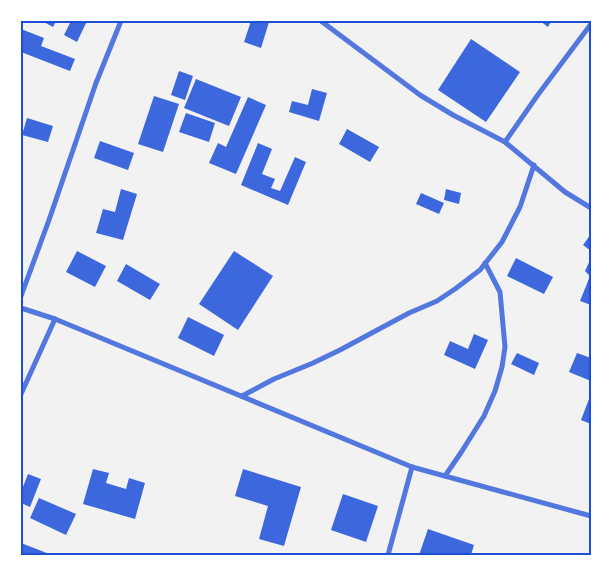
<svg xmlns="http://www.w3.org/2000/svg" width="612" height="576" font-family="Roboto,sans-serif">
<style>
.building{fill:#3d67dc}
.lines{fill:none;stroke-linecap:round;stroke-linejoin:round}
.minor{stroke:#5277de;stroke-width:5}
.neatline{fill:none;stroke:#1d4ed8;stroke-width:2}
</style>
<rect width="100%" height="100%" fill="#f2f2f2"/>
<!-- building -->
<g class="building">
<path d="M42,21H56L53,27Z"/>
<path d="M71,21H87L77,42L64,35Z"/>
<path d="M251,21L269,22L261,48L244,42Z"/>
<path d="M540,21H551L548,27Z"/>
<path d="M21,29L44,38L41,46L75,59L70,71L21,52Z"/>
<path d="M471,39L520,72L486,122L438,90Z"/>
<path d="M179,71L193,76L185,100L171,95Z"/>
<path d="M196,79L241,97L229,126L184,108Z"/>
<path d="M312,89L327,93L319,121L289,112L292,101L308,105Z"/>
<path d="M154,96L179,104L163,152L138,144Z"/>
<path d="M248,97L266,105L236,174L209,163L218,143L226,147Z"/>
<path d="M186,113L215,123L209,142L179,132Z"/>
<path d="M27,118L53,126L48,142L22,135Z"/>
<path d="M347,129L379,147L370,162L339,144Z"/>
<path d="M100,141L134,153L128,170L94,158Z"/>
<path d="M258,143L272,149L262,174L275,179L271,188L280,191L295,157L306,162L288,205L241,185Z"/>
<path d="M121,189L137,194L123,240L96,233L103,209L115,212Z"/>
<path d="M446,189L461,193L459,204L444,200Z"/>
<path d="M421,193L444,203L439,214L416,204Z"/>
<path d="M591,234V251L583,245Z"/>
<path d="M77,251L106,266L95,287L66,272Z"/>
<path d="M234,251L273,276L238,330L199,304Z"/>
<path d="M516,258L553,277L544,294L507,276Z"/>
<path d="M591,258V305L580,301L590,276L585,271Z"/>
<path d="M126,264L160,284L150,300L117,281Z"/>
<path d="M188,317L224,335L214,356L178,338Z"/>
<path d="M474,334L488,340L475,369L444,355L450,341L468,349Z"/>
<path d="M517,353L539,363L534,375L511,364Z"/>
<path d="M577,353L591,358V381L569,372Z"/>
<path d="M589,399H591V424L581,420Z"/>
<path d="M93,469L109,473L106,483L126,489L129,478L145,483L135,519L83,504Z"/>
<path d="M243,469L301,487L284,546L259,539L268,506L235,496Z"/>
<path d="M28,474L41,479L30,507L21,503V492Z"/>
<path d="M343,494L378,506L366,542L331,530Z"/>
<path d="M39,498L76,514L66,535L30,518Z"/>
<path d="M428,529L474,545L471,555H419Z"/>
<path d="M21,543L52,555H21Z"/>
</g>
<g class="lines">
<!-- minor -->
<g class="minor">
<path d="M321,21L420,95L453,115L505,142L565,192L591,208"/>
<path d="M505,142L537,96L591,24"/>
<path d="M21,296L49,220L96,83L121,21"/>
<path d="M21,308L55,319L412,467L591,516"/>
<path d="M21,394L55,319"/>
<path d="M242,396L274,379L313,363L340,350L409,313L437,301L455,289L480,270L502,242L520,207L534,165"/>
<path d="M445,476L462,451L484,416L495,391L502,367L505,347L500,292L485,263"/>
<path d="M388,555L412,467"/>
</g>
</g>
<!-- border -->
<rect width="612" height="576" fill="none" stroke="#ffffff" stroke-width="45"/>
<rect x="22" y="22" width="568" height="532" class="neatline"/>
</svg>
